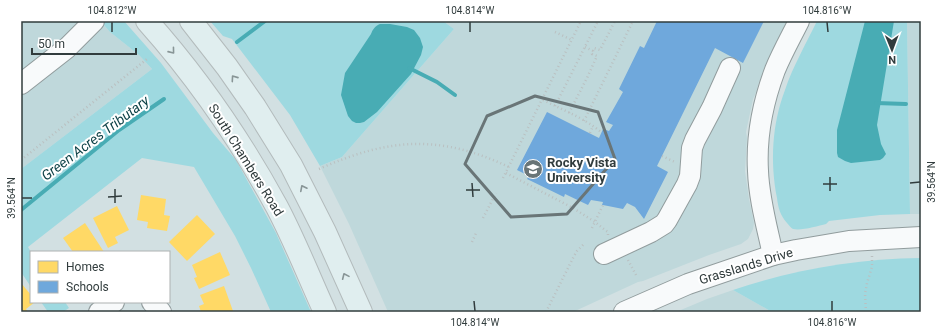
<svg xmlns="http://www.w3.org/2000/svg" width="942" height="333" font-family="Roboto,sans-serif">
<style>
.built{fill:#bfd8db}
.green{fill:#9ed9e0}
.water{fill:#48acb4}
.homes{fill:#ffd966}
.schools{fill:#6fa8dc}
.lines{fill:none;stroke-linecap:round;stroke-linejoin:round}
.stream{stroke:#48acb4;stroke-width:4}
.minor-casing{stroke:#919c9d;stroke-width:22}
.major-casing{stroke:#b3bbbc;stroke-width:24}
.path{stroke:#bac0c1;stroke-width:2.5;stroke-dasharray:1 3;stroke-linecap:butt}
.minor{stroke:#f8fafb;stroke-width:20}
.major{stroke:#e0eeef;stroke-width:22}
.oneway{stroke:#889596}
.marked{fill:none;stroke:#697577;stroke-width:3;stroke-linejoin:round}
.ticks{fill:none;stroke:#313c3d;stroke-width:1.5}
.labels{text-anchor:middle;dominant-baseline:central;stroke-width:4;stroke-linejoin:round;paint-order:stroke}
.street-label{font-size:13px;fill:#313c3d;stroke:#fff}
.poi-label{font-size:13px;font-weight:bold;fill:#313c3d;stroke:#fff;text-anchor:start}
.water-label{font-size:14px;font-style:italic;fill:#0f4348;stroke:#fff}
.neatline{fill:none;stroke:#313c3d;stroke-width:1.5}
.ticks-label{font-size:10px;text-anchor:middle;fill:#313c3d}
</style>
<rect width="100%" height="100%" fill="#d2e0e2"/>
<!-- built -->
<g class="built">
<path d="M21,21H100L110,32L139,55L152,69L21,169Z"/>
<path d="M443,21H787L766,64L759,82L755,95L753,99L746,132L747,138L745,171L749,199L754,223L753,229L748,239L741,244L709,255L643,281L638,282L573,312H388L349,224L320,166L342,157L454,29Z"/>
<path d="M907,21H921V214H910Z"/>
<path d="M733,290L772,312H676L707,299Z"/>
</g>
<!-- green -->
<g class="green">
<path d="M106,21H124L161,63L213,133L236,160L276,233L311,312H271L251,268L235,236L194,167L142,158L28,247L31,252V287L21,272V169L152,69L139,55L110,32L103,24Z"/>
<path d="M210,21H443L454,29L342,157L320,166L290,115L232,39L223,36Z"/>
<path d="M817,21H907L910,214L880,215L829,221L826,224C818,226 801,231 793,229C791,228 789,225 787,223C780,215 778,207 777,198C770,162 772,124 785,90C793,66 806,44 817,21Z"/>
<path d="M921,258V312H772L733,290C795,269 856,259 921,258Z"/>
<path d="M41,302H65L69,308L63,312H48Z"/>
</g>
<!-- water -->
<g class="water">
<path d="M865,21H894L877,125L881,144L886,154L883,158L880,160L851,163L845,161L838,157L837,153V130Z"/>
<path d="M380,24H390L407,27L414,30L420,38L423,47L421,55L411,74L377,112L364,122L360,123H356L352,121L348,116L341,95L345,73L371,34C373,29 375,26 380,24Z"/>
</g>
<!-- homes -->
<g class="homes">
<path d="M141,195L166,199L164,215L170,216L167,231L147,228L148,222L137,220Z"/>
<path d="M117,206L129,230L115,237L118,243L108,248L93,218Z"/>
<path d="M197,215L215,234L187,261L169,242Z"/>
<path d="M85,223L104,252H73L63,238Z"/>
<path d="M220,252L230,275L199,289L194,278L197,277L192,265Z"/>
<path d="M21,283L31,295V302H35L26,309L28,312H21Z"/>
<path d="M224,286L233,311L230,312H201L199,306L204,304L200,295Z"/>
</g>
<!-- schools -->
<path class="schools" d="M657,21H764L743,63L715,48L657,166L668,172L644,219L635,207L627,203L623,209L603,205H602L603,202L591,200L588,205L565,194L564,197L527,179L529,176L517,170L547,112L599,138L603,129L609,131L613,125L606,122L623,92L619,89L640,46L644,48Z"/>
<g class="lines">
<!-- stream -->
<g class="stream">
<path d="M237,42L265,21"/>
<path d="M409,68L437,82L455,95"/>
<path d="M876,103L906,104"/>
<path d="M21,210L119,130L164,99"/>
</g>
<!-- minor casing -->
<g class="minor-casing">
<g id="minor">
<path d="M21,84L67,48L94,21"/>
<path d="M604,254L651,232L664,224L667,220L687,184L690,176L692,148L695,140L712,108L730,68"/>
<path d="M773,255C767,227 759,199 758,171C756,137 763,102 775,70C782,53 791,37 799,21"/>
<path d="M152,302L161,312"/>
<path d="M99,312L114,302"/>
<path d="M624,312L688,284L773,255L796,250L849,241L921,237"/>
</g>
</g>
<!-- major casing -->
<g class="major-casing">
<g id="major">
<path d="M147,21C197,77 241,141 277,207C295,241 309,277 325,312"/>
<path d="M191,21L227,67L255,107L291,165L325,232L361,312"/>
</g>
</g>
<!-- path -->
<g class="path">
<path d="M555,32L572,40"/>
<path d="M585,47L593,51"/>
<path d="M543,100C563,110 584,118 601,132"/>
<path d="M555,106L598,21"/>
<path d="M569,113L587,78L597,56L592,54L594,48L600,50L615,21"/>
<path d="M584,121L633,21"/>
<path d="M590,133L593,126"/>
<path d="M662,156L675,162"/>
<path d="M21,160L147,59"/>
<path d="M319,169C389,138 439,134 509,167"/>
<path d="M506,173L573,208L595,222L605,230L608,232V235"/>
<path d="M503,178L581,21"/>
<path d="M483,218L496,193"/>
<path d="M592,228L603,205"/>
<path d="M472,242L477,231"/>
<path d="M628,260L636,275"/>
<path d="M546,312L574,256L577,251L584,244"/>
<path d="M866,312L865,294L867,283L872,267V256"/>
</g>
<!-- minor -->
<use href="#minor" class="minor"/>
<!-- major -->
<use href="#major" class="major"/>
</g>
<!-- one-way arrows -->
<defs><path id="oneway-chevron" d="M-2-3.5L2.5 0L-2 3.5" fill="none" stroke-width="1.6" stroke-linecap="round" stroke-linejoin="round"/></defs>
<g class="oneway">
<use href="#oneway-chevron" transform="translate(172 51) rotate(51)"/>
<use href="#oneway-chevron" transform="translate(234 78) rotate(-125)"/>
<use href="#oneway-chevron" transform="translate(303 188) rotate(-117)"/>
<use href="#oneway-chevron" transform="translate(345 276) rotate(-114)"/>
</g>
<!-- marked area -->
<path class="marked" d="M535,96L598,112L615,159L567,214L511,217L465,164L487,116Z"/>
<!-- ticks -->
<path class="ticks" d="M112,22V32M470,22V32M827,22L828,32M830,177V191M472,183L473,197M910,183L920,182M823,184H837M115,189V203M466,190H480M108,197L122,196M22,198H32M474,301L475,311M832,301V311"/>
<!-- icons -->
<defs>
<g id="university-disc" transform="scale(1)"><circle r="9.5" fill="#697577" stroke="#fff"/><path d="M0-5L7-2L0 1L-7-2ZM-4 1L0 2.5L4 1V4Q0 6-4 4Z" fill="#fff"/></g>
</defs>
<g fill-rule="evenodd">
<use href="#university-disc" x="533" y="169"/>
</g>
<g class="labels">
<!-- street labels -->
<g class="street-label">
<text transform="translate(246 160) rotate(58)">South Chambers Road</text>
<text transform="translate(746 266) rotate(-17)">Grasslands Drive</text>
</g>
<!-- poi labels -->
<g class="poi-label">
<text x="547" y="162">Rocky Vista<tspan x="547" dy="15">University</tspan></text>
</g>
<!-- water labels -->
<g class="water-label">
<text transform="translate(95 138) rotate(-37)">Green Acres Tributary</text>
</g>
</g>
<!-- border -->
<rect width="942" height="333" fill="none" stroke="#ffffff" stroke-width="44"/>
<!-- legend -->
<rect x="30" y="251" width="140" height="52" fill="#ffffff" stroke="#adb1b1"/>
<rect x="38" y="261" width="20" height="12" fill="#ffd966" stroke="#adb1b1"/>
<text x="66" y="271" font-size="12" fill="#313c3d">Homes</text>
<rect x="38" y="281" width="20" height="12" fill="#6fa8dc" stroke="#adb1b1"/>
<text x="66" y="291" font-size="12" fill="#313c3d">Schools</text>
<!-- north arrow -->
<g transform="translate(892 50) rotate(179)" stroke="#ffffff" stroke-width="3" paint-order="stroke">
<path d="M0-3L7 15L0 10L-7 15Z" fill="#313c3d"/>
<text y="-6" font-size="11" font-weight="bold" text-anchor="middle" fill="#313c3d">N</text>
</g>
<!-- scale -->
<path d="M32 48v6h104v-6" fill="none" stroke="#313c3d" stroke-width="2"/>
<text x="38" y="48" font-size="12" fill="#313c3d" stroke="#ffffff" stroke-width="3" paint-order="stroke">50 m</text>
<rect x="22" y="22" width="898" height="289" class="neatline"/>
<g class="ticks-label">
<text x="112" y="14">104.812°W</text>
<text x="470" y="14">104.814°W</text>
<text x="827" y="14">104.816°W</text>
<text transform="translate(931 182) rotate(-90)" y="4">39.564°N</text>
<text transform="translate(11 198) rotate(-90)" y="4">39.564°N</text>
<text x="475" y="326">104.814°W</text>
<text x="832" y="326">104.816°W</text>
</g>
</svg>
